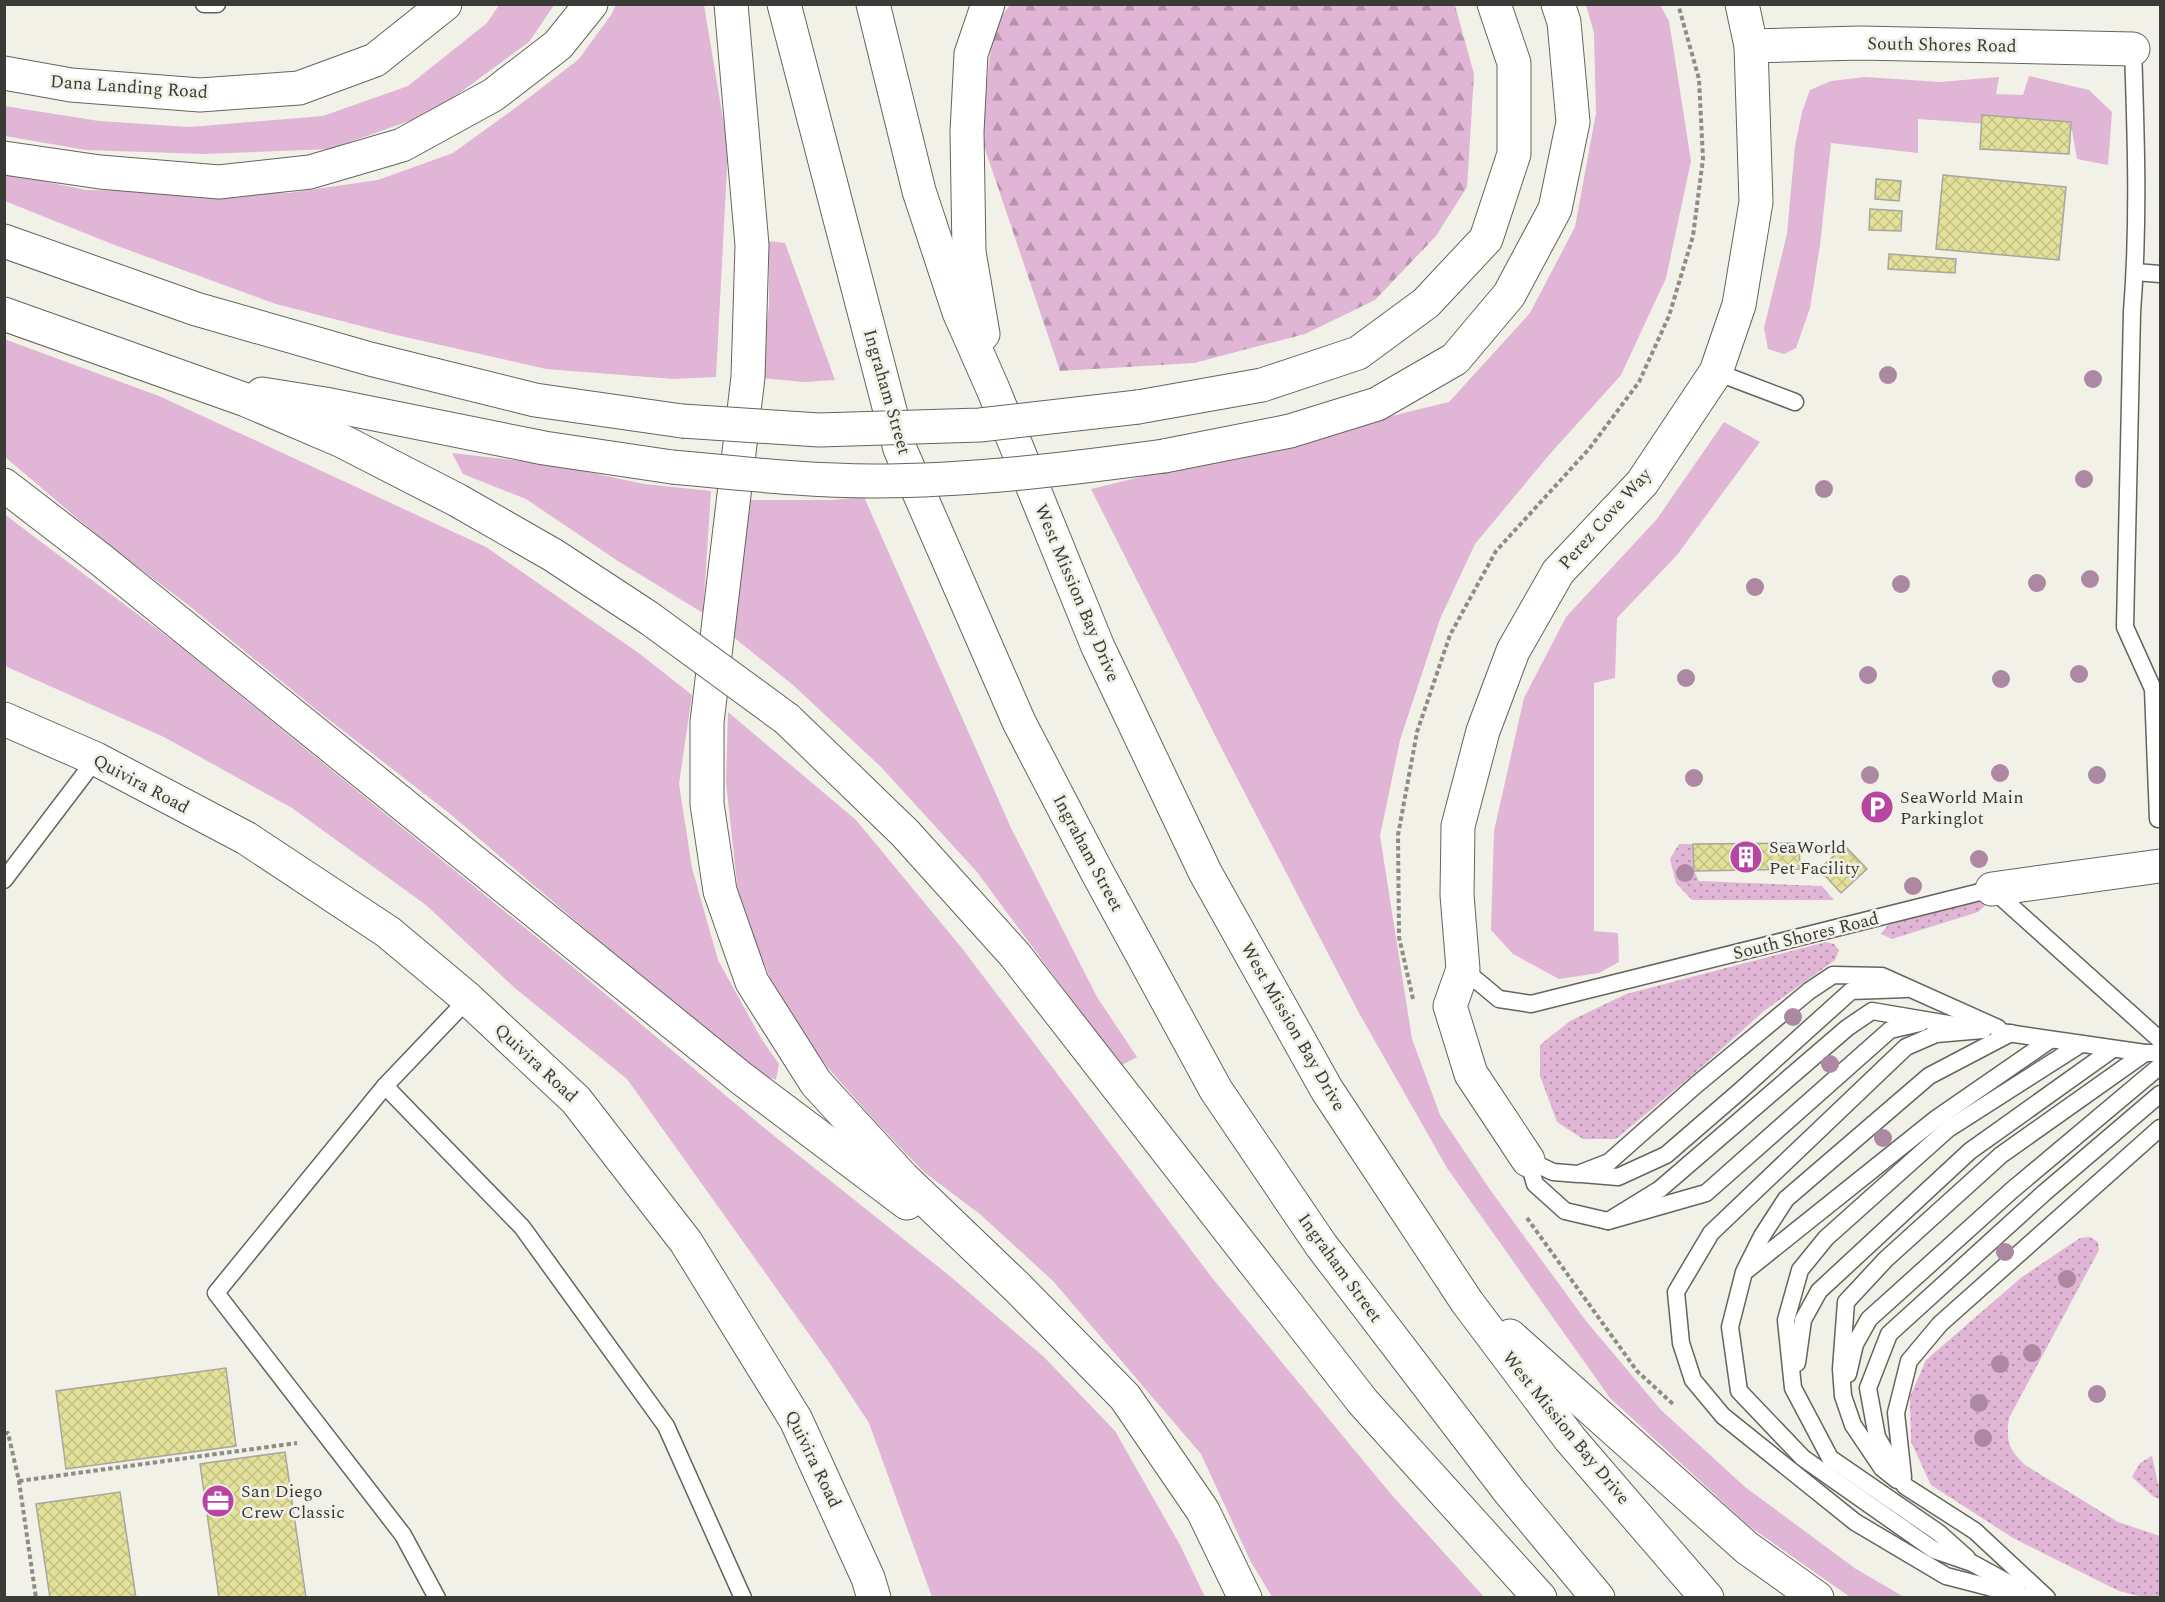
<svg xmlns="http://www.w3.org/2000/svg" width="2165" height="1602" font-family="Spectral,serif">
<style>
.grass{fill:#e0b5d5}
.forest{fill:url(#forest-firs)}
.garden{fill:url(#garden-dots)}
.building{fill:url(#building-cross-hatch);stroke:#a7a79e;stroke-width:1.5}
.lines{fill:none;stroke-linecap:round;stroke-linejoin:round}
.lane-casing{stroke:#65655d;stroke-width:19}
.street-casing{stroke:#65655d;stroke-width:35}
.secondary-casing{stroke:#65655d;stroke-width:35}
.primary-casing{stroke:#65655d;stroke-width:35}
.path{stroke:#8d8d86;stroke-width:4;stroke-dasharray:4.5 3;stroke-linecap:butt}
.lane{stroke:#fff;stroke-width:16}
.street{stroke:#fff;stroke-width:33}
.secondary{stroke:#fff;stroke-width:33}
.primary{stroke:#fff;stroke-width:33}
.primary-bridge-casing{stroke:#65655d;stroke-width:35;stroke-linecap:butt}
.primary-bridge{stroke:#fff;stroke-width:33}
.tree{fill:#ad88a2}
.labels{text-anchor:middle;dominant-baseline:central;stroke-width:5;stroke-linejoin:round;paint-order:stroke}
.street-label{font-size:18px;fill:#3a3a36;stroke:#f1f1e7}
.poi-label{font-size:18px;fill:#3a3a36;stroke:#f1f1e7;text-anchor:start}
</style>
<defs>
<pattern id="forest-firs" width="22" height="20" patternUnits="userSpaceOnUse" patternTransform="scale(1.5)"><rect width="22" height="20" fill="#e0b5d5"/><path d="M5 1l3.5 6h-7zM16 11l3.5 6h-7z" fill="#b794ae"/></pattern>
<pattern id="garden-dots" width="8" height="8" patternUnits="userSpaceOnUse" patternTransform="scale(1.5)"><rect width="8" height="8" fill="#e0b5d5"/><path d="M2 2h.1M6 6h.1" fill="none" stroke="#b794ae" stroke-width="1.8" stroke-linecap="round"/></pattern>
<pattern id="building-cross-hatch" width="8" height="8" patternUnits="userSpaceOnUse" patternTransform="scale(1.5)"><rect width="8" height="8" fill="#e3e09a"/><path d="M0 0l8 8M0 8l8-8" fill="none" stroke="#c4c185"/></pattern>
</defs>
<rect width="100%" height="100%" fill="#f1f1e7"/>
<!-- grass -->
<g class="grass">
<path d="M499,5H554L529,42L432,113L330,149L204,154L86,150L5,136L4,106L99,121L190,127L323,116L408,86L487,23Z"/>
<path d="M616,5H704L728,149L716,377L674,379L546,369L392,334L276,304L112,244L5,201L4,173L86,190L288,193L378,180L453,153L522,103L579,59L611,15Z"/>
<path d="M1586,5H1660L1669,21L1691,161L1666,278L1621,375L1549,455L1475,544L1440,619L1400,740L1380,836L1412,1039L1440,1115L1491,1191L1586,1321L1661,1410L1745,1487L1856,1569L1904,1597H1850L1749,1526L1610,1398L1447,1168L1359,1013L1223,751L1091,489L1449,402L1530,313L1575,227L1596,113L1594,33Z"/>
<path d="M2029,76L2089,90L2112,112L2108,165L2077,159L2072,130L1918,119V153L1831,143L1820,245L1810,308L1796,348L1784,354L1768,349L1764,328L1787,234L1795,146L1802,112L1810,90L1831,81L1865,77L1940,82L1999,77L1996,94L2023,95Z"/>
<path d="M769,241L785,243L835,380L804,382L761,378L769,305Z"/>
<path d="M4,339L159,396L486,547L640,654L692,695L679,784L692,868L718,960L762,1040L779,1064L776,1080L752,1071L449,813L319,712L187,604L110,546L5,457Z"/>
<path d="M1724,422L1760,442L1677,555L1617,618L1615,678L1594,683V931L1618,933L1619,962L1599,973L1559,979L1513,954L1491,930L1494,831L1524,698L1566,617L1657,519Z"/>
<path d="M452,453L555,465L644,484L711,491L703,613L618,561L526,499L463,474Z"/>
<path d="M864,497L1011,828L1097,997L1137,1057L1122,1065L1091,1026L977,872L881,767L793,685L726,631L748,500H833Z"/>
<path d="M4,514L177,644L579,972L768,1131L951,1277L1044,1357L1115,1431L1180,1545L1205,1597H932L869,1423L831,1365L627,1079L516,989L426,905L292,808L164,737L5,666Z"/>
<path d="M728,712L856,820L961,947L1213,1279L1390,1493L1484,1597H1272L1251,1562L1201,1454L1053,1281L981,1215L924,1172L875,1121L822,1061L775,990L739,902L726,782Z"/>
</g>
<!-- forest -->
<path class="forest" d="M1010,5H1455L1474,74L1467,187L1436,236L1375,300L1305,334L1194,363L1060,371L982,140L989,61L996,24Z"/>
<!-- garden -->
<g class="garden">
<path d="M1679,844H1693L1694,871L1699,881L1822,886L1834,900H1692L1676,883L1670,859Z"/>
<path d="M1975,902L1988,903L1978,912L1892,939L1881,934L1889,924Z"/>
<path d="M1826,942L1834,944L1839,950L1835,960L1764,1011L1696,1072L1616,1139H1583L1557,1122L1540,1076V1045L1570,1021L1626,994Z"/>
<path d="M2090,1237L2098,1242L2099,1250L2009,1418C2006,1442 2008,1448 2025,1465L2118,1522L2160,1536V1597H2143L2119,1591L2013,1538L1931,1485L1911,1442L1910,1397L1926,1360L2022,1277L2080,1238Z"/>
<path d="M2152,1456L2158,1484L2160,1485V1499L2154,1497L2132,1477L2140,1463Z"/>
</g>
<!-- building -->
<g class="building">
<path d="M1982,115L2071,122L2069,154L1980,149Z"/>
<path d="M1943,175L2066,187L2059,260L1936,249Z"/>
<path d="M1876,179L1901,181L1899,201L1875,199Z"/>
<path d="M1870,209L1902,211L1901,231L1869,230Z"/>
<path d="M1889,254L1956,259L1955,273L1888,269Z"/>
<path d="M1799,843L1800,869L1694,871L1693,844Z"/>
<path d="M1845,846L1867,869L1841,893L1819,869Z"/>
<path d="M226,1368L236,1446L66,1469L56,1391Z"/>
<path d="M285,1452L306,1598H219L200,1464Z"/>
<path d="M120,1492L136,1598H50L36,1504Z"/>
</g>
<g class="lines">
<!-- lane casing -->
<g class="lane-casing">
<g id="lane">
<path d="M204,4H217"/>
<path d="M2133,49C2136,137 2139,224 2132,312L2125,627L2153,689L2158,819"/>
<path d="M2135,272L2160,274"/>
<path d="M1716,372L1795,402"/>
<path d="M4,880L96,759"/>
<path d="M1463,969L1499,999L1531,1004L1992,889L2160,1040"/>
<path d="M1983,1030L1936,1034L1906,1047L1711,1233L1676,1292L1681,1343L1693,1380L1723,1416L1855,1522L1946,1576L2031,1598"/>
<path d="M2001,1032L2145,1053H2160"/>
<path d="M2011,1033L1929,1076L1786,1199L1762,1236L1744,1272L1730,1327L1739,1391L1803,1458L1934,1550L1972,1563L2016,1587"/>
<path d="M385,1086L522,1227L666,1426L743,1598"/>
<path d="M1528,1160L1553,1172L1578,1174L1609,1162L1696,1085L1809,991L1833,975L1882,976L1998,1028"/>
<path d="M1528,1160L1535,1184L1565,1211L1608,1221L1706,1193L1890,1030L1920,1023"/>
<path d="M1582,1174L1618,1177L1666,1155L1740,1091L1851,991L1906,989"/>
<path d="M1608,1221L1660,1189L1847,1028L1872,1011L1961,1026"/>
<path d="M1747,1270L1937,1118L2050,1040"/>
<path d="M1797,1363L1803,1320L1819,1291L1970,1151L2113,1049"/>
<path d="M1848,1374L1855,1344L1869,1319L2011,1191L2160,1066"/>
<path d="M1903,1477L1896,1413L1909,1361L1940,1324L2160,1128"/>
<path d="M1897,1480L1882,1468L1853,1425L1843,1396L1841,1369L1846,1302L1886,1259L2001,1155L2145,1053"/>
<path d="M1967,1558L1939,1533L1830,1458L1793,1388L1786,1320L1800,1270L1826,1238L1948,1129L2081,1044"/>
<path d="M437,1598L403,1535L216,1293L385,1086L468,999"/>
<path d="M2047,1598L1975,1531L1905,1486L1877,1437L1868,1388L1889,1334L2044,1193L2160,1094"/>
</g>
</g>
<!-- street casing -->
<g class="street-casing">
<g id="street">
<path d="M1751,46L1860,43L2133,49"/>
<path d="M1992,889L2160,866"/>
</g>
</g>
<!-- secondary casing -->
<g class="secondary-casing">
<g id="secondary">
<path d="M4,73L71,85L200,95L299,88L375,60L445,4"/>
<path d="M4,719L96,759L246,838L388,932L468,999L576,1100L686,1242L796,1420L868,1578L874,1598"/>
<path d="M1528,1160L1471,1074L1450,1006L1463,969L1457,895L1458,826L1483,731L1513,651L1558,572L1642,483L1716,372L1739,305L1756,202L1751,46L1742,4"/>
</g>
</g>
<!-- primary casing -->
<g class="primary-casing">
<g id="primary">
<path d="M731,4L752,245L748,377L707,722V804L720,891L752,982L816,1083L903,1178L1017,1287L1125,1397L1203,1511L1245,1598"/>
<path d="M784,4L900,449L1019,722L1097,872L1216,1090L1321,1245L1509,1491L1598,1598"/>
<path d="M873,4L919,191L959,312L993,389L1098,647L1205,872L1327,1090L1467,1302L1570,1439L1707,1598"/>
<path d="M4,158L100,172L219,182L310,172L402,145L493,95L558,45L591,4"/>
<path d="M4,241L196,309L370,359L535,400L682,421"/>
<path d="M4,314L246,400L342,441L457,500L553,555L649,618"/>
<path d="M983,334L969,252L967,132L971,54L988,4"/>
<path d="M262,394L325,404L544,448L672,467"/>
<path d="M1138,407L1262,385L1358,353L1426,303L1486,239L1514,154V63L1494,4"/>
<path d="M1164,456L1290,431L1377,404L1455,359L1509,295L1555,209L1573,122L1564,22L1558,4"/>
<path d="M4,485L100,559L741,1078L907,1203"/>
<path d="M787,719L905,833L1015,955L1363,1402L1540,1598"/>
<path d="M1510,1336L1747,1548L1817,1598"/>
</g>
</g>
<!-- path -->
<g class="path">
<path d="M1910,4H1920"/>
<path d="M1413,999L1399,937L1398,835L1417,732L1450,635L1496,551L1589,449L1639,382L1669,316L1693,236L1703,159L1699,79L1678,4"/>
<path d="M1527,1218L1637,1371L1674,1405"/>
<path d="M4,1433H8L19,1481L36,1598"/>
<path d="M19,1481L297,1443"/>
</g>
<!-- lane -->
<use href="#lane" class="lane"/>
<!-- street -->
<use href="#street" class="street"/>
<!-- secondary -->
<use href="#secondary" class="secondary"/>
<!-- primary -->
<use href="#primary" class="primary"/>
<!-- primary-bridge casing -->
<g class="primary-bridge-casing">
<g id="primary-bridge">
<path d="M682,421L819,430L980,425L1138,407"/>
<path d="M672,467C739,473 806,481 873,481C970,481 1068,469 1164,456"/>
<path d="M649,618L787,719"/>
</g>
</g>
<!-- primary-bridge -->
<use href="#primary-bridge" class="primary-bridge"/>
</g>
<!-- trees -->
<g class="tree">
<circle cx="1888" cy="375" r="9"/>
<circle cx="2093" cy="379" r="9"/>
<circle cx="2084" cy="479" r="9"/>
<circle cx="1824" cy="489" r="9"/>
<circle cx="2090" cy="579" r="9"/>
<circle cx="2037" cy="583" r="9"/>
<circle cx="1901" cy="584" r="9"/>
<circle cx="1755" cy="587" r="9"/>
<circle cx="2079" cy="674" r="9"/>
<circle cx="1868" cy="675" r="9"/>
<circle cx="1686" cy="678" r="9"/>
<circle cx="2001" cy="679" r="9"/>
<circle cx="2000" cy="773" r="9"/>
<circle cx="1870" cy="775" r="9"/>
<circle cx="2097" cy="775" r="9"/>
<circle cx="1694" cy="778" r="9"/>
<circle cx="1979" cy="859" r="9"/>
<circle cx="1685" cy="873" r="9"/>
<circle cx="1913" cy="886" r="9"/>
<circle cx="1793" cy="1017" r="9"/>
<circle cx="1830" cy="1064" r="9"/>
<circle cx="1883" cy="1138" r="9"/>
<circle cx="2005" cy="1252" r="9"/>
<circle cx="2067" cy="1279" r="9"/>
<circle cx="2032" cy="1353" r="9"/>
<circle cx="2000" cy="1364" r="9"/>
<circle cx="2097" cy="1394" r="9"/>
<circle cx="1979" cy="1403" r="9"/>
<circle cx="1983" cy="1438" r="9"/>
</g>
<!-- icons -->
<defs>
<g id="parking-disc" transform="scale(1.725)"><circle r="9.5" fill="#b746a3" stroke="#f1f1e7"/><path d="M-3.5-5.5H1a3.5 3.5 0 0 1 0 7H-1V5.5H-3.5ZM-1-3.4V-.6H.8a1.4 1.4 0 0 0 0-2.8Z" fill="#fff"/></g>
<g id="building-disc" transform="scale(1.725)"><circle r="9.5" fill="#b746a3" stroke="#f1f1e7"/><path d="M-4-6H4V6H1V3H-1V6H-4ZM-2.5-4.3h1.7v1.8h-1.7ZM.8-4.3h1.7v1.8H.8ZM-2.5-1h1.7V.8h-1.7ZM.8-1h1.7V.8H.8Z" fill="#fff"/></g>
<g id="office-disc" transform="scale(1.725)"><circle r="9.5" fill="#b746a3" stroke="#f1f1e7"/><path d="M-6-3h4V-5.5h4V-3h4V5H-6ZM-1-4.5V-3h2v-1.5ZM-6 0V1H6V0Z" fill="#fff"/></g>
</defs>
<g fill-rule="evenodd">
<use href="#parking-disc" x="1877" y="807"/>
<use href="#building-disc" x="1746" y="857"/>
<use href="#office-disc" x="218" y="1501"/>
</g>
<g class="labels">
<!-- street labels -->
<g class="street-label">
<text transform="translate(1942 45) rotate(1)">South Shores Road</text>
<text transform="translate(129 87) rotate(4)">Dana Landing Road</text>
<text transform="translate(887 392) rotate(74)">Ingraham Street</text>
<text transform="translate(1605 519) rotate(-48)">Perez Cove Way</text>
<text transform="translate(1077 593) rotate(67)">West Mission Bay Drive</text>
<text transform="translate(141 784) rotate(28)">Quivira Road</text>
<text transform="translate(1088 853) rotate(62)">Ingraham Street</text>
<text transform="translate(1806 936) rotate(-14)">South Shores Road</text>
<text transform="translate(1293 1027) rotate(60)">West Mission Bay Drive</text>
<text transform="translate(536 1063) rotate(43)">Quivira Road</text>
<text transform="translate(1340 1268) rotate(54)">Ingraham Street</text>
<text transform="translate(1566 1428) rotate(51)">West Mission Bay Drive</text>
<text transform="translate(813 1459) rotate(64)">Quivira Road</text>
</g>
<!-- poi labels -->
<g class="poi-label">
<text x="1900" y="797">SeaWorld Main<tspan x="1900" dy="21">Parkinglot</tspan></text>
<text x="1769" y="847">SeaWorld<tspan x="1769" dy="21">Pet Facility</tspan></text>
<text x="241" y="1491">San Diego<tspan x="241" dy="21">Crew Classic</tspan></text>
</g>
</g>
<!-- border -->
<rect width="2165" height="1602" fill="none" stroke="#3a3a36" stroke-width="12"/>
</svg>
